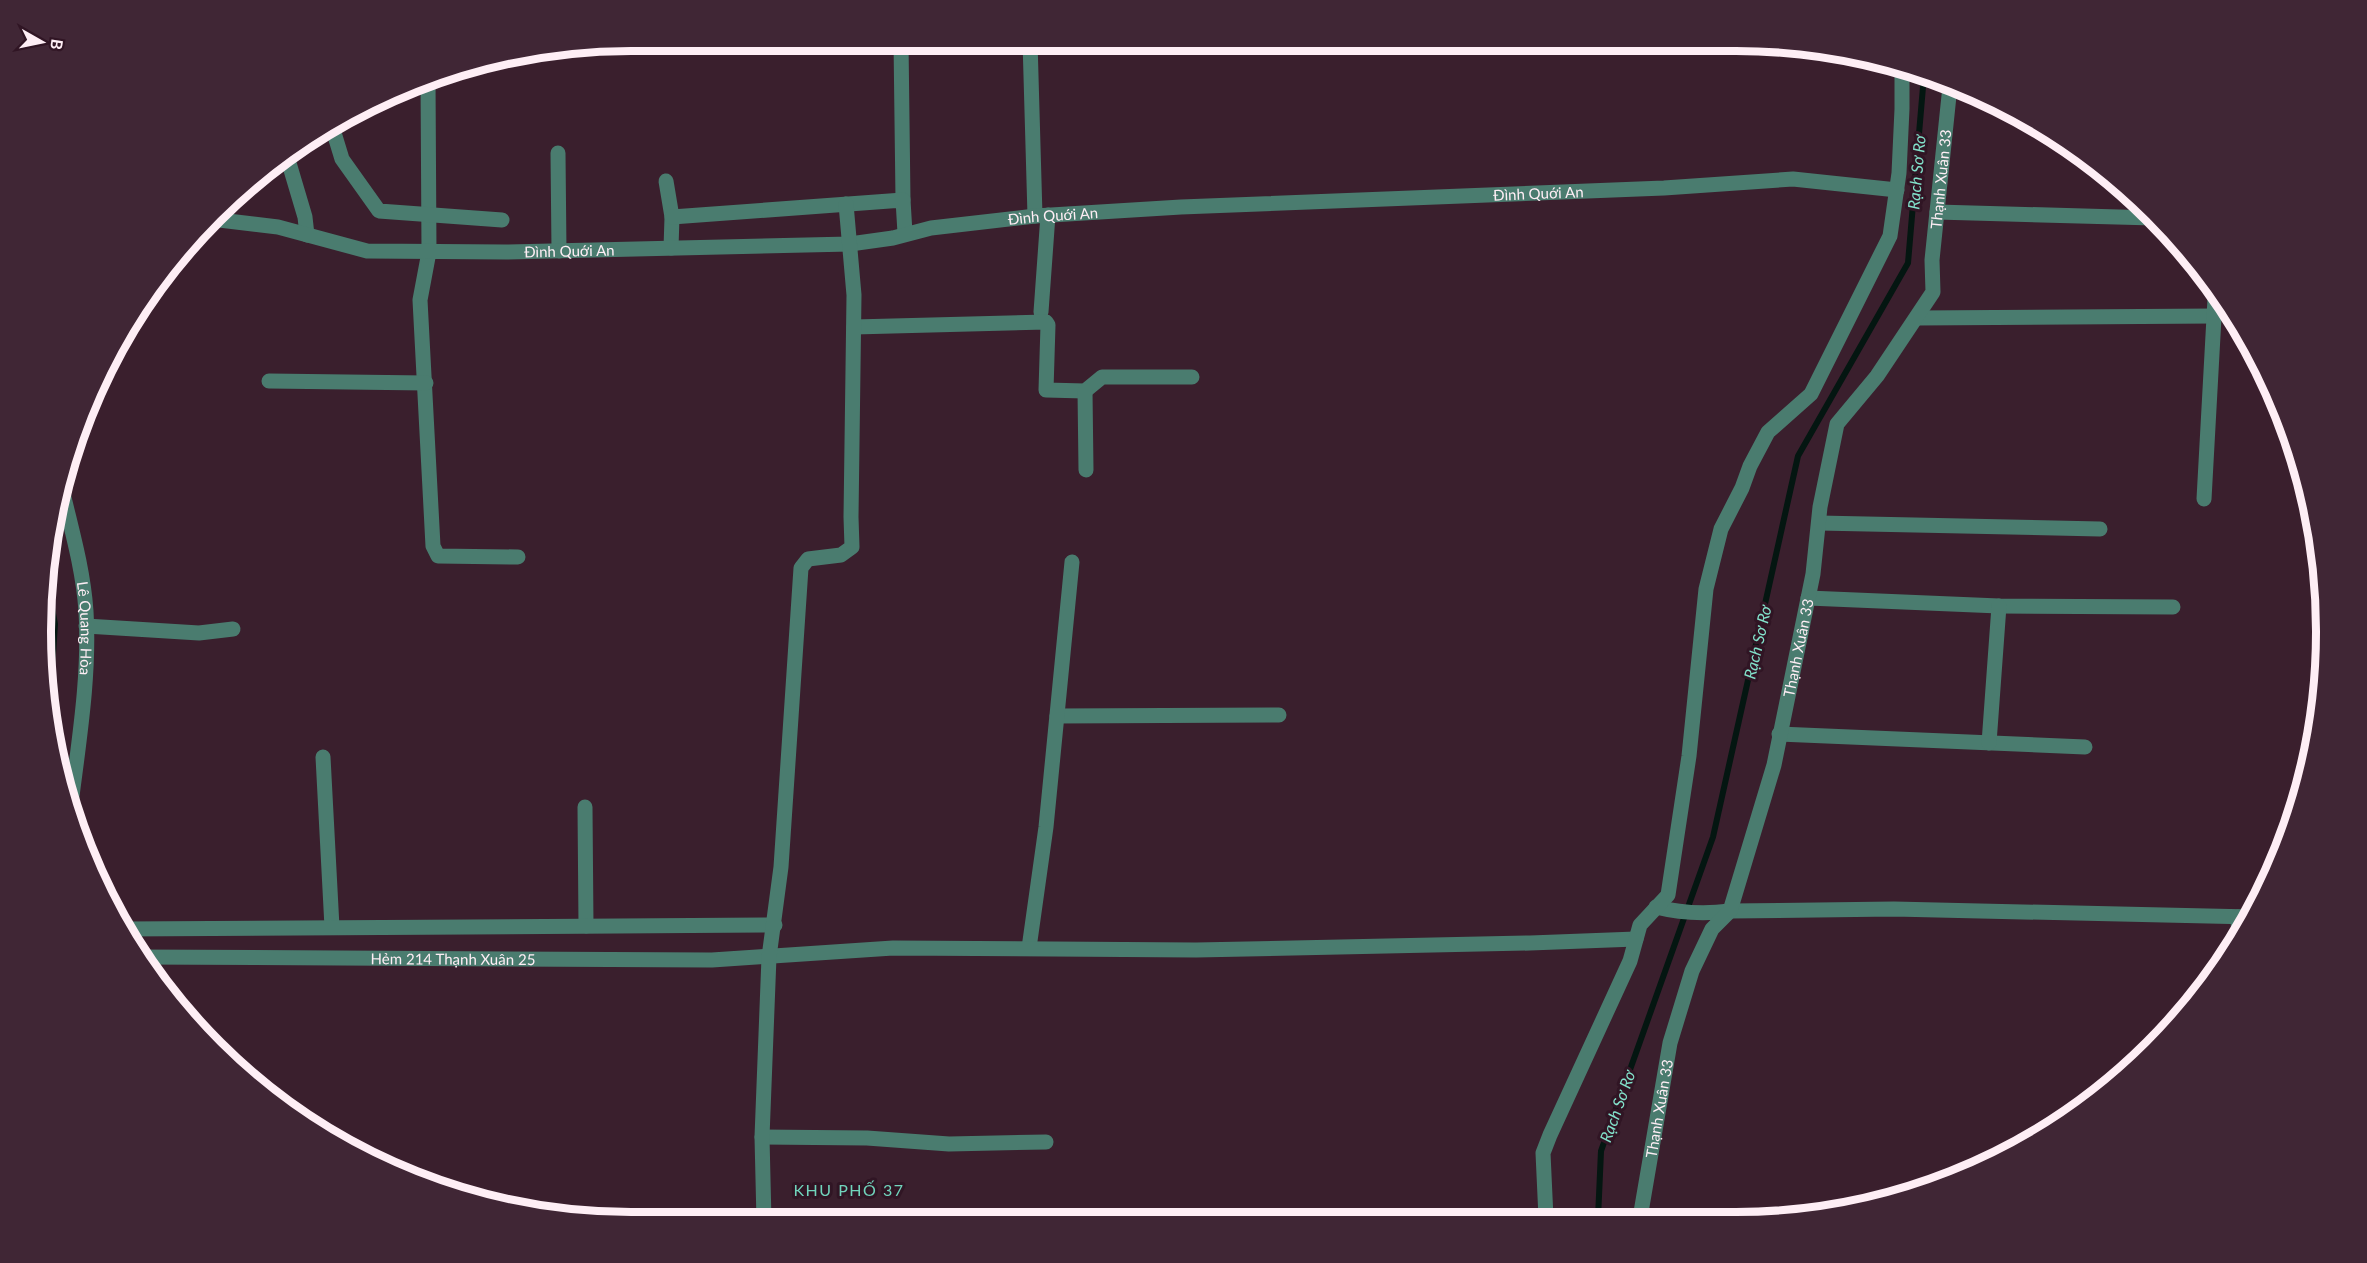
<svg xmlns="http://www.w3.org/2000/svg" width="2367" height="1263" font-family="Lato,sans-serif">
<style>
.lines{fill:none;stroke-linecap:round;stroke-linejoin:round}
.stream{stroke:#041611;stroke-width:6}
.minor{stroke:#4a7c6f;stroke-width:15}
.labels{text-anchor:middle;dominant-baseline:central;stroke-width:6;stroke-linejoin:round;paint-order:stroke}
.street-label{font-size:15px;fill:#feeef5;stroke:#301524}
.water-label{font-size:16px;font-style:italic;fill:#83e2cb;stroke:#301524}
.neighbourhood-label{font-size:16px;letter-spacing:1.5px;fill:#71d4bc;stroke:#301524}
.rim{fill:none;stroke:#feeef5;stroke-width:8}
</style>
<rect width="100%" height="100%" fill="#3a1f2d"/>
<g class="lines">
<!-- stream -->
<g class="stream">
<path d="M45,571L55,624L49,714"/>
<path d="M1598,1218L1601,1151L1713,837L1798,456L1908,263L1924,75"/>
</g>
<!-- minor -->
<g class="minor">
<path d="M901,41L903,200"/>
<path d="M1030,41L1035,216"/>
<path d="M428,78L429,252L420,300L433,546L438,556L518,557"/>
<path d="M331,123L342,159L379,211L502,220"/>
<path d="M286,153L305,217L307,235"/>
<path d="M558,153L559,251"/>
<path d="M666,181L672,217L671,248"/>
<path d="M1937,212L2154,218"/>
<path d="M672,217L903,200L905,233"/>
<path id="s1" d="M211,219L278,227L367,251L506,252L850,244L893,238L931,228L1035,216L1181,207L1664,188L1793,179L1897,190"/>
<path d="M1041,312L1048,215"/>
<path d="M1917,318L2214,316"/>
<path d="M854,327L1046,322L1048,325L1046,390L1085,391L1102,377H1192"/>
<path d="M269,381L426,383"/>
<path d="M1085,391L1086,470"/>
<path id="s2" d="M60,481C70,524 83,567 86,611C90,678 78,746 70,812"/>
<path d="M2204,499L2215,299H2221"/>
<path d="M1819,523L2100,529"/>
<path d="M1808,598L1999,606L2173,607"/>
<path d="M86,626L199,633L233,629"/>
<path d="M1057,716L1279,715"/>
<path d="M1779,734L2085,747"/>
<path d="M1989,743L1999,606"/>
<path d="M323,757L332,927"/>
<path d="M585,807L586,926"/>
<path d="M1656,907C1680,913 1706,914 1730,911L1894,909L2252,917"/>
<path d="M2238,917L2239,939"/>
<path d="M123,929L775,925"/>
<path d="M1029,948L1046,827L1072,562"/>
<path id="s3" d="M138,957L712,960L893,948L1196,950L1530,943L1636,939"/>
<path d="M762,1137L867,1138L949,1144L1046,1142"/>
<path d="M1546,1218L1543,1153L1550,1135L1630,961L1640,925L1668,895L1689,756L1706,589L1721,529L1742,488L1750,466L1768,432L1811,394L1890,236L1899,173L1902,109V66"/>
<path id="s4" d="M1640,1218L1670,1043L1692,971L1712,929L1730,911L1774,765L1813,574L1820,507L1837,424L1877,376L1933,292L1932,260L1950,86"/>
<path d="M764,1221L762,1137L769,957L781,867L801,568L808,559L841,555L852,547L851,517L854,295L846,204"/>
</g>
</g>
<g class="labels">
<!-- street labels -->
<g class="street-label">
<text stroke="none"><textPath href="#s4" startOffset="1101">Thạnh Xuân 33</textPath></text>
<text stroke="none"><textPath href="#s1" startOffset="1334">Đình Quới An</textPath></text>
<text stroke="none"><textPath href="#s1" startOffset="848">Đình Quới An</textPath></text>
<text stroke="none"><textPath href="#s1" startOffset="362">Đình Quới An</textPath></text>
<text stroke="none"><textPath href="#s2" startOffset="150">Lê Quang Hòa</textPath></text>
<text stroke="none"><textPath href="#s4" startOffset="597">Thạnh Xuân 33</textPath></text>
<text stroke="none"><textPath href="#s3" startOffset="315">Hẻm 214 Thạnh Xuân 25</textPath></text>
<text stroke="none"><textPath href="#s4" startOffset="111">Thạnh Xuân 33</textPath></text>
</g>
<!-- water labels -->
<g class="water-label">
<text transform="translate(1916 172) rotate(-85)">Rạch Sơ Rơ</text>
<text transform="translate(1757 642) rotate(-77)">Rạch Sơ Rơ</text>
<text transform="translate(1617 1106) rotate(-70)">Rạch Sơ Rơ</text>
</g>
<!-- neighbourhood labels -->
<g class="neighbourhood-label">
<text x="849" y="1189">KHU PHỐ 37</text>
</g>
</g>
<!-- crop -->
<path d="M0 0H2367V1263H0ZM631 51H1736A580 580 0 0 1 2316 631V632A580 580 0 0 1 1736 1212H631A580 580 0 0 1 51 632V631A580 580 0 0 1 631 51Z" fill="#402635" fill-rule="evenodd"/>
<path class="rim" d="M631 51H1736A580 580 0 0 1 2316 631V632A580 580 0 0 1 1736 1212H631A580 580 0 0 1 51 632V631A580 580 0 0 1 631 51Z"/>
<!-- north arrow -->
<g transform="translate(42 42) rotate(99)" stroke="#301524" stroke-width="4.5" paint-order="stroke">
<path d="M0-4.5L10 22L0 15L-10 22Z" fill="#feeef5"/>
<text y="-9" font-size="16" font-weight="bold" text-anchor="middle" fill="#feeef5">B</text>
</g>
</svg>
